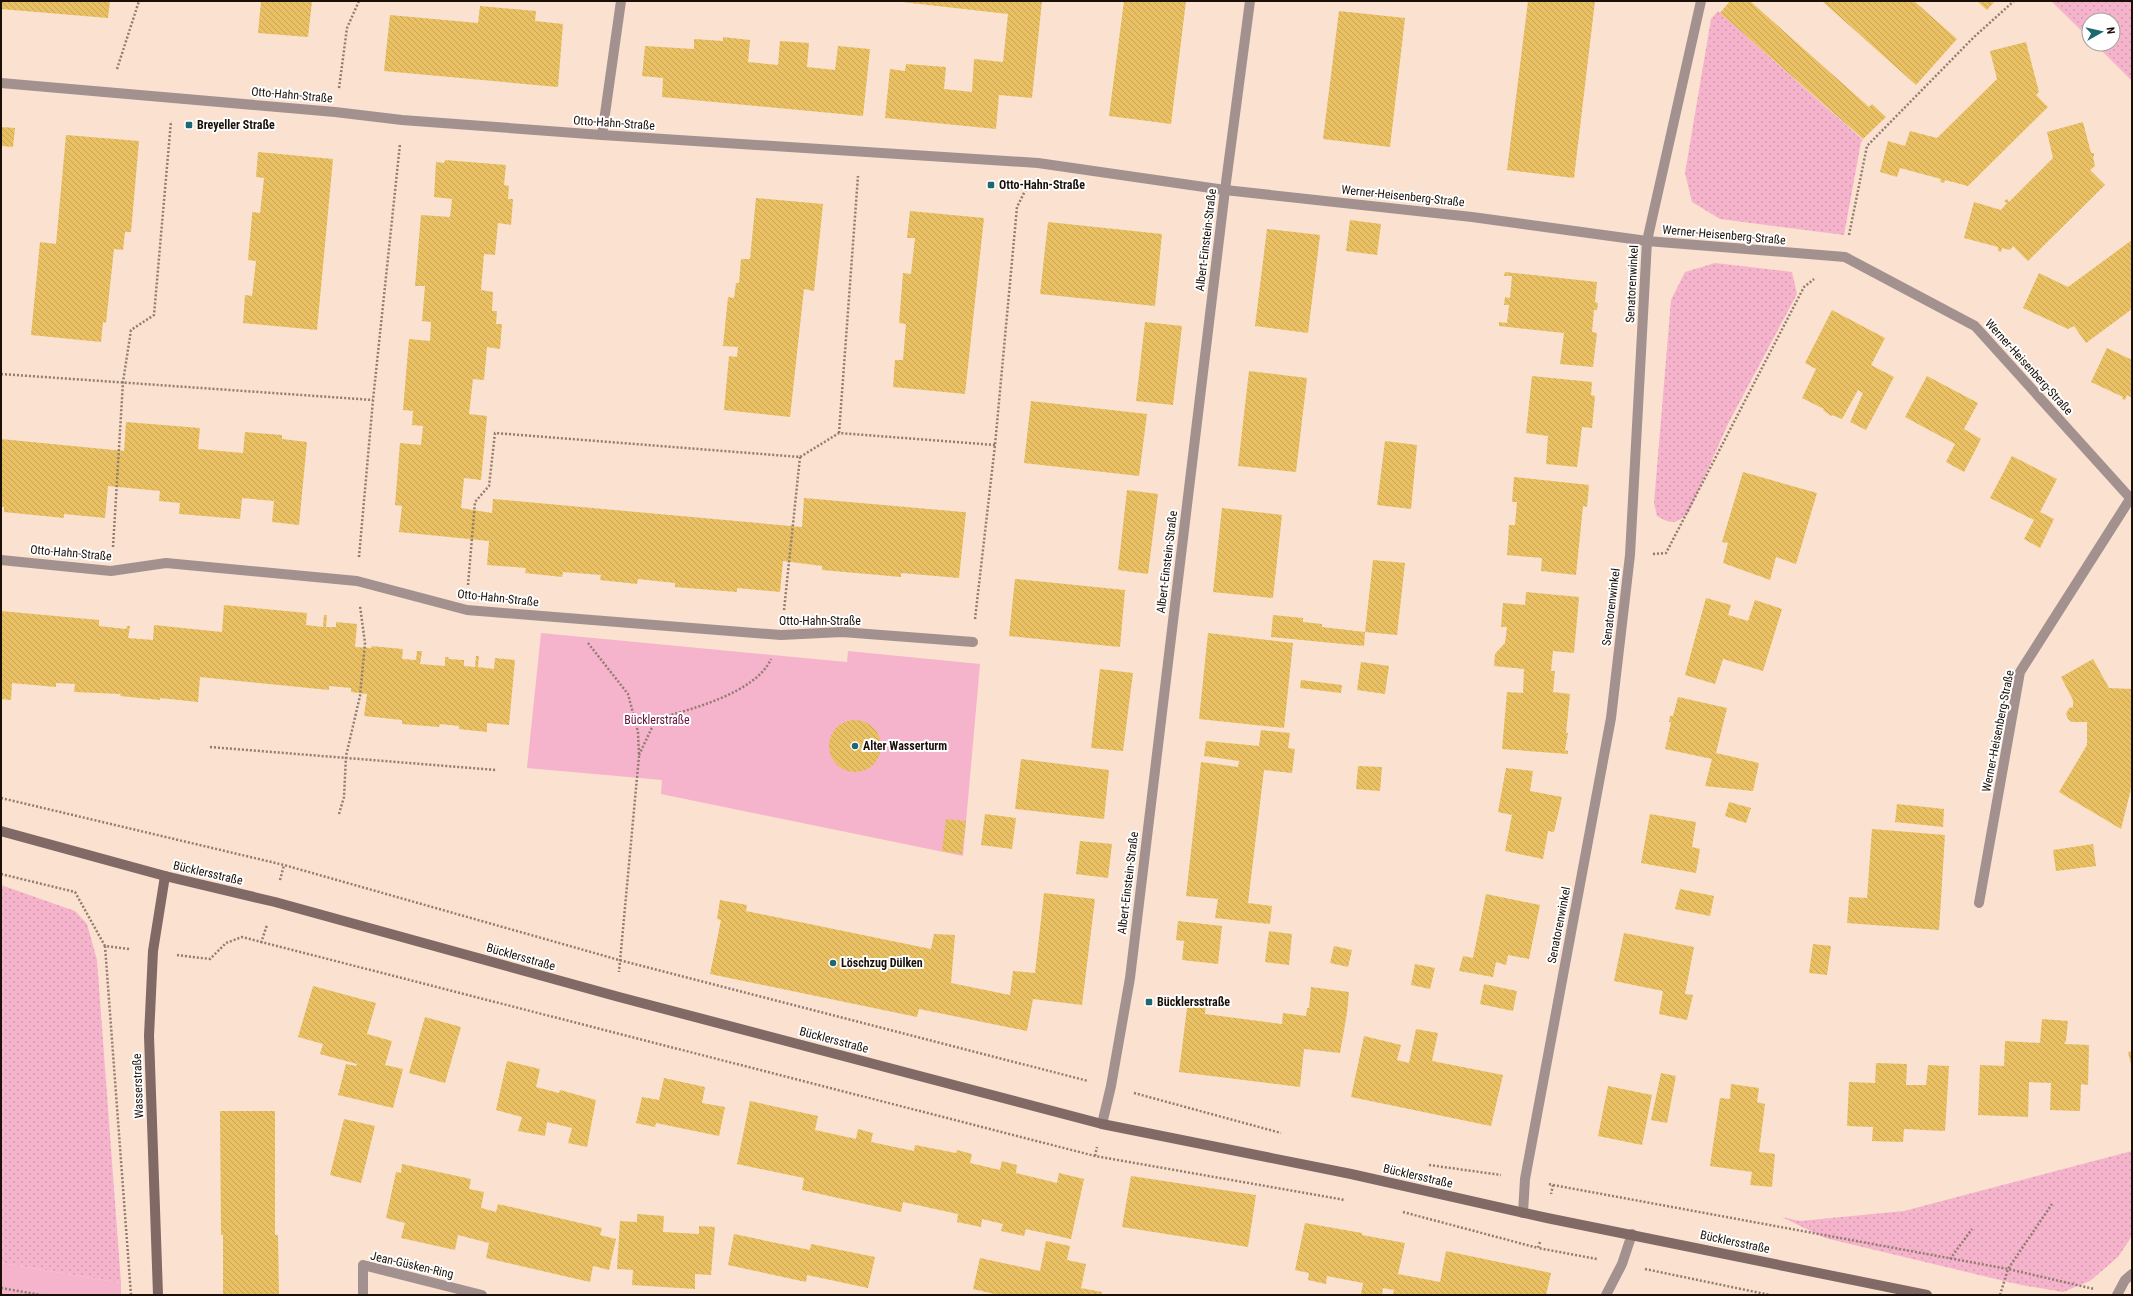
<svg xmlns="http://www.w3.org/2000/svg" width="2133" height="1296" font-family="'Roboto Condensed',sans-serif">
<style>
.grass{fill:url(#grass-dots)}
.park{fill:#f5b4cc}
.building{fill:url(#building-back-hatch)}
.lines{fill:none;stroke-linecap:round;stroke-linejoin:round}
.path{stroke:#907d70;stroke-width:2.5;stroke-dasharray:2 2;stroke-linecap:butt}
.street{stroke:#a3918f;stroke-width:10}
.secondary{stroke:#816966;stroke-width:10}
.poi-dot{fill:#1d6872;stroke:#fff;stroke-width:1.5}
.labels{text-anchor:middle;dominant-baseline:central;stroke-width:4;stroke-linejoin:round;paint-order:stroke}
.street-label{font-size:12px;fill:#1b1008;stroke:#fff}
.poi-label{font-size:12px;font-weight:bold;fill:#1b1008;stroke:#fff;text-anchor:start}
.park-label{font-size:12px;fill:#64123c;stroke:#fff}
</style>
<defs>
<pattern id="grass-dots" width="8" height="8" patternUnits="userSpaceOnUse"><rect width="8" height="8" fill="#f5b4cc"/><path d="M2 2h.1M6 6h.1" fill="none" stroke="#d19aae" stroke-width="1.8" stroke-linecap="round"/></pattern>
<pattern id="building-back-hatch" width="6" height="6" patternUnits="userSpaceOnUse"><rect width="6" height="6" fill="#e9c164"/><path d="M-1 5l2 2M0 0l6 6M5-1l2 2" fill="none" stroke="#c7a555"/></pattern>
</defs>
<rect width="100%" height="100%" fill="#fbe1cf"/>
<!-- grass -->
<g class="grass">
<path d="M2051,1H2132V81L2095,44H2113V20H2089V38Z"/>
<path d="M1718,11L1863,140L1861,142L1844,235L1720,219L1692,202L1685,173L1711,19Z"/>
<path d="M1715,263L1792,272L1797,294L1728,424L1689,512C1677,524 1672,525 1657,516L1654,503L1671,300L1685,272Z"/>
<path d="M1,885L75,911L87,924L97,960L121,1283L1,1263Z"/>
<path d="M2132,1151V1236L2118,1257L2090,1281L2063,1292L2021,1285L1825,1238L1782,1217L1800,1221L1904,1211Z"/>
</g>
<!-- park -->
<g class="park">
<path d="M541,633L847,662L848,651L980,664L963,856L661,794L662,780L527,768Z"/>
<path d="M1,1263L121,1283V1295H1Z"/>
</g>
<!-- building -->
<g class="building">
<path d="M1,1H110L108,18L1,9Z"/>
<path d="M261,1H312L308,37L258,33Z"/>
<path d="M893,1H1042L1032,98L999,95L996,129L885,118L890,69L905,71L906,64L946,67L944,89L972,92L974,59L1003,62L1008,14Z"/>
<path d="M1124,1H1186L1171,124L1109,116Z"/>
<path d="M1528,1H1595L1574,178L1507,170Z"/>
<path d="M1730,1H1750L1869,107L1872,104L1886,117L1863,139L1720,13Z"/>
<path d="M1822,1H1914L1957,39L1916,85Z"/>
<path d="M1977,1H1995L1987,10Z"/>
<path d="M480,6L536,11L535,21L563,24L558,87L384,71L390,15L478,23Z"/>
<path d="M1339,11L1405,18L1390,147L1323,139Z"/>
<path d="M723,37L750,40L748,62L778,65L780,41L809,43L807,67L835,70L838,46L870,49L863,116L662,97L663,78L642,76L645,46L694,49V39L723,41Z"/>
<path d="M2026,42L2039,92L2036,95L2048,107L1968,186L1945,180L1944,183L1940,182L1941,179L1900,168L1897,177L1880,172L1888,141L1905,146L1910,131L1937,138L1997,79L1990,51Z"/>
<path d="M2083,122L2091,153H2094V156L2093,157L2095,166L2090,170L2105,185L2028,261L2013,246L2010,250L2002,248L2001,252L1998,251V247L1964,238L1974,202L2001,210L2007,203L2004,201L2007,199L2009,202L2053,158L2047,132Z"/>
<path d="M1,127L15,128L13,147L1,146Z"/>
<path d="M66,135L139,141L131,232H125L123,250L114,249L106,323L103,322L101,342L31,335L40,242L56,244Z"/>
<path d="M258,152L333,159L317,330L243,323L245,295L252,296L256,261L248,260L252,216V212L260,213L264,178L256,177Z"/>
<path d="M445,160L506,165L504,185L509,186L508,199H513L511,225L498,223L495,255L484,254L481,290L493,292L492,311H497L496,324H502L500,349L487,347L484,380L473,379L469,414L487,416L481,480L464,478L461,508L492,513L493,499L802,527L804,498L963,512H966L959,578L901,573V577L822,570V566L783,561L780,592L737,588V592L675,587V583L638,579L637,584L600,580L601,575L563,572L562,577L525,573L526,568L487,565L489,541L399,532L402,506L395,505L400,443L421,445L423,426L412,425L413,411L403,410L409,339L430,341L431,322L422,321L425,286H415L421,215L450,217L452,199L434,197L436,162L444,163Z"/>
<path d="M756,198L823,204L814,291L804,289L790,417L724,410L729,356L737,357L738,347L723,346L728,297L734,298L736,283H739L741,259H750Z"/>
<path d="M910,211L984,218L965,394L893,387L895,360H903L906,324L899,323L903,273L911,274L915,238H907Z"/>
<path d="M1350,220L1381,224L1377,255L1346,251Z"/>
<path d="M1048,222L1162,234L1155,306L1040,294Z"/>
<path d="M1267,229L1320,235L1308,333L1255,326Z"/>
<path d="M2132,240V309L2086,343L2074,326L2068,329L2023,308L2039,273L2068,287Z"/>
<path d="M1505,272L1597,282L1595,302L1598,303L1597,310H1594L1592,332L1597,333L1593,367L1560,364L1564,333L1499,326V322L1507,323L1509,305H1504L1505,297L1510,298L1512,276H1504Z"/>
<path d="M1832,310L1885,338L1871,365L1894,377L1866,430L1850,422L1863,393L1858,390L1842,419L1832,415L1831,416L1823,410L1824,409L1802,398L1816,369L1805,363Z"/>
<path d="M1145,322L1182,326L1173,405L1136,401Z"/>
<path d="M2107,348L2132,360V398L2127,395L2125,400L2122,399L2123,397L2091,382Z"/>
<path d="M1249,371L1307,378L1296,472L1238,466Z"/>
<path d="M1532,376L1592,382L1591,395L1595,396L1592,428L1582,427L1577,467L1546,464L1548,436L1526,433Z"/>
<path d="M1927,376L1978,403L1964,429L1981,439L1964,472L1946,462L1955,444L1905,417Z"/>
<path d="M1031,401L1147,414L1139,476L1024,463Z"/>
<path d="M126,422L200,428L198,449L243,453L245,432L282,435V439L307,442L299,525L272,522L274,501L242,498L240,519L179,514L180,503L159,501L160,491L108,486L105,518L64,514V518L4,512V507H1V439L124,451Z"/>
<path d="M1385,441L1417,445L1411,509L1377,505Z"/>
<path d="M2012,456L2057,479L2040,512L2054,519L2040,548L2024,539L2034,520L1990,498Z"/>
<path d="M1743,472L1817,493L1796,564L1776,557L1770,580L1723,563L1728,543L1722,542Z"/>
<path d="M1514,477L1589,485L1587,507L1583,506L1576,575L1541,571L1542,558L1507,555L1509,525H1515L1517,502H1512Z"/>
<path d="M1127,490L1158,494L1148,574L1118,570Z"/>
<path d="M1222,508L1282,515L1273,598L1213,592Z"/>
<path d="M1373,560L1405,563L1397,635L1365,632Z"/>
<path d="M1015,579L1125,590L1120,647L1009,636Z"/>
<path d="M1526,592L1579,597L1574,653L1553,651L1551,671H1555L1553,692L1570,694L1566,733H1568L1565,750L1568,751V754L1502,749L1507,692L1523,693L1524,669L1494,666L1495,654L1505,643L1507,627H1501L1503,603L1525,605Z"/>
<path d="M1706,598L1731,605L1728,615L1748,621L1755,600L1782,609L1763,671L1723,659L1715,684L1685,675Z"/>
<path d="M224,605L307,613L306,625L323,627L324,615H327L326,627H336V622L357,624L355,647L372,648L371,646L403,649L402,659L416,660L417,651H422L420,664L445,666V657H449L448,659L464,660V666L475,667L476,656H479L478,667L494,669L495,658L515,660L509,725L487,723V732L459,729V726L440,724L439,727L402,724V720L364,716L367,694L351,692V688L329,686V690L200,677L198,702L160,698V700L120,696L121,694L74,692L75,684L56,683V687L12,683L11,700L1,699V611L99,620V626L126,629L127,626H130L128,638L153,640L154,625L222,632Z"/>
<path d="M1273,615L1303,618V622L1322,624V627L1365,632L1364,646L1271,637Z"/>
<path d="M1208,633L1293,643L1284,728L1199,719Z"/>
<path d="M2093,659L2109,688L2132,689V785L2121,829L2059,792L2087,745V722H2072L2068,719L2066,714L2069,708L2073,707V700L2061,677Z"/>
<path d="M1361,662L1389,666L1385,694L1357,690Z"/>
<path d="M1100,669L1133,673L1123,751L1091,748Z"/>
<path d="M1301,680L1342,685L1341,693L1300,688Z"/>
<path d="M1678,697L1727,708L1716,753L1759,763L1753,791L1705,786L1712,759L1665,749L1671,722H1669L1670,716H1673Z"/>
<circle cx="855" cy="746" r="26"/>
<path d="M1261,730L1290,733L1288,748L1295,749L1292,773L1264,770L1248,903L1272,906L1270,924L1215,918L1218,899L1186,896L1201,762L1238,767L1239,761L1204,756L1206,741L1259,746Z"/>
<path d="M1021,759L1109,770L1104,819L1015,809Z"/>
<path d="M1358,766L1382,767L1380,791L1356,789Z"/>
<path d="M1506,768L1533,771L1530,791L1562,797L1554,832L1548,831L1543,859L1505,851L1512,815L1498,812Z"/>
<path d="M1729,802L1751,808L1746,823L1725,816Z"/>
<path d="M1897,804L1944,809L1943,827L1895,822Z"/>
<path d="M985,814L1016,818L1012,849L981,845Z"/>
<path d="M1650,814L1696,822L1692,847L1700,849L1696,873L1641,863Z"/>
<path d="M946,819L966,821L962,854L942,851Z"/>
<path d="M1872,829L1945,835L1939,930L1847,923L1849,897L1867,898Z"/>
<path d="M1080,841L1112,844L1108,878L1076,874Z"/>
<path d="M2093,844L2096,866L2056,871L2053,850Z"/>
<path d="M1680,889L1714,896L1710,916L1675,909Z"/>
<path d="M1044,893L1095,899L1082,1005L1033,999L1027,1031L919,1009L917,1017L710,974L721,920L717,919L720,900L747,905L746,911L931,949L934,934L955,935L951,983L1010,995L1013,971L1035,973Z"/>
<path d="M1486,894L1540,905L1529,959L1508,955L1506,965L1496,962L1493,977L1459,971L1463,956L1473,958Z"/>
<path d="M1178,921L1222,926L1218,964L1182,960L1184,941L1176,940Z"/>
<path d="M1269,931L1292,934L1289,965L1265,962Z"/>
<path d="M1624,933L1694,947L1685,994L1693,995L1687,1020L1659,1014L1663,991L1614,981Z"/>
<path d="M1813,944L1831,946L1827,975L1809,973Z"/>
<path d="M1334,946L1352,950L1348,967L1330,963Z"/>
<path d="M1415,964L1435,968L1430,989L1411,985Z"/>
<path d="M1484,984L1517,991L1513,1011L1480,1004Z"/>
<path d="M313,986L376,1003L367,1034L392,1041L385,1065L403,1069L393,1108L338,1095L346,1064L356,1066L357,1064L320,1054L323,1044L298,1037Z"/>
<path d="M1311,987L1349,992L1347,1013L1340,1053L1304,1049L1300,1087L1179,1072L1188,1000L1206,1003L1205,1014L1282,1024L1283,1013L1306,1016L1307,1008H1309Z"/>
<path d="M425,1017L461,1027L445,1083L409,1073Z"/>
<path d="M2042,1019L2068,1021L2066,1041L2064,1044L2089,1045L2088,1085L2081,1084L2080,1111L2050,1110L2051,1083L2029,1082L2028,1117L1978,1115L1980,1065L2004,1066L2005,1041L2040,1043Z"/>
<path d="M1416,1029L1438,1033L1432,1061L1503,1075L1491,1126L1351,1097L1364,1036L1401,1045L1397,1060L1409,1063Z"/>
<path d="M2132,1051V1064H2131L2128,1052Z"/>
<path d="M507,1061L540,1069L536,1087L559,1093L560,1090L596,1100L587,1147L568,1143L572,1128L547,1122L545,1136L518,1131L522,1117L496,1110Z"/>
<path d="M1876,1063L1907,1064L1906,1085H1926L1928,1065L1949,1066L1945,1131L1904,1129L1903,1142L1872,1141L1873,1127L1847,1126L1849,1082L1875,1083Z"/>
<path d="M1661,1073L1676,1076L1667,1123L1651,1120Z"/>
<path d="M664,1078L705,1087L702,1103L725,1107L719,1136L656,1123L655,1127L636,1123L642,1097L659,1100Z"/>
<path d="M1731,1084L1759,1088L1757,1102L1765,1104L1759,1152L1775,1154L1772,1187L1750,1185L1752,1172L1710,1166L1720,1098L1730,1099Z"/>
<path d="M1608,1086L1652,1095L1642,1145L1598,1136Z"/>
<path d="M750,1101L818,1116L815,1130L856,1139L858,1129L873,1133L871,1142L914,1151L915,1145L956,1153L957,1150L972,1154L970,1163L1000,1170L1002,1161L1017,1165L1016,1173L1057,1183L1059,1173L1084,1179L1071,1239L1026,1229L1024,1236L1001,1231L1003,1224L982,1219L981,1227L957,1222L958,1214L903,1202L901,1212L802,1190L804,1178L737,1164Z"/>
<path d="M220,1111H275V1235H278L279,1295H223V1235H221Z"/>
<path d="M344,1119L375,1126L361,1183L330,1175Z"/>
<path d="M402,1164L471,1179L469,1189L484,1192L481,1208L496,1212L498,1204L602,1228L600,1235L616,1239L609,1270L593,1266L590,1282L486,1258L489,1243L458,1235L455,1250L401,1238L405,1223L386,1218L396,1172L401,1173Z"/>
<path d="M1131,1176L1256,1195L1248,1247L1122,1227Z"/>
<path d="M637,1214L664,1216L663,1232L699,1234V1226L715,1227L711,1275L695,1274V1289L632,1285L633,1270L617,1269L620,1221L637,1222Z"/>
<path d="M1305,1223L1362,1233V1235L1405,1243L1398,1274L1440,1282L1446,1251L1551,1273L1546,1295H1393L1394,1290L1383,1288L1382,1295H1366L1361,1294L1363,1283L1327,1276L1326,1284L1308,1280L1309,1273L1295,1270Z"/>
<path d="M734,1234L810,1250L811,1244L875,1257L868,1288L807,1275L806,1282L728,1265Z"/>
<path d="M1046,1241L1070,1246L1067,1260L1086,1264L1081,1288L1102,1292L1101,1295H999L973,1289L980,1258L1040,1271Z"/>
</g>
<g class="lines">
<!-- path -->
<g class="path">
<path d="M117,69L139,1"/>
<path d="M339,88L347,28L359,1"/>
<path d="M1849,235L1867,146L1974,37L2014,1"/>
<path d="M1,374L373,400"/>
<path d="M839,433L858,176"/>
<path d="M113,547L123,382L131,330L154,315L171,121"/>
<path d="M1653,554L1666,553L1804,287L1814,279"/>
<path d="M359,557L373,400L400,144"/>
<path d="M468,585L475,502L489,486L495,433L800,457L839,433L995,445"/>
<path d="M784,610L800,457"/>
<path d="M975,619L995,445L1017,207L1027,187"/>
<path d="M588,643L628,694L638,732L639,756L619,972"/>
<path d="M210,747L496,770"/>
<path d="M639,755L656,719C689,710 756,693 771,659"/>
<path d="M1,798L284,865L619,960L1088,1081"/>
<path d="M339,814L344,797L346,756L360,696L365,643L360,606"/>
<path d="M1,874L75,892L105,946"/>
<path d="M280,880L284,865"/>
<path d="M261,943L267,925"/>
<path d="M129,949L105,946L131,1295"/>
<path d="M177,955L210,959L226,943L242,937L1095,1156L1345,1200"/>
<path d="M1134,1093L1281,1133"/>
<path d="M1095,1156L1097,1147"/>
<path d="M1429,1165L1501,1175"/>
<path d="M1549,1184L1553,1185L1551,1194"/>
<path d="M1553,1185L2008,1269L2094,1289"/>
<path d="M1403,1212L1538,1248"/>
<path d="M1540,1242L1538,1248L1597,1259"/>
<path d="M1950,1259L1972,1229"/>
<path d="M1645,1269L1770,1295"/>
<path d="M1,1288L41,1295"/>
<path d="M2000,1295L2008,1269L2052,1204"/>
</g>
<!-- street -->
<g class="street">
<path d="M1,83L335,112L402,120L602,135L1038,163L1225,190L1472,217L1647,241L1845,257L1975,326L2132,500"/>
<path d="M602,135L621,1"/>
<path d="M1,560L111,571L166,563L357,581L467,610L781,635L842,632L973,642"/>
<path d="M1979,903L2020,672L2130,499"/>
<path d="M1102,1124L1111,1086L1130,978L1225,190L1250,1"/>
<path d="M1523,1213L1525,1179L1611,718L1630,555L1647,241L1701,1"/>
<path d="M363,1295V1265L482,1295"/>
<path d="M1606,1295L1622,1264L1632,1234"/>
<path d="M2117,1295L2125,1280L2132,1274"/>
</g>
<!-- secondary -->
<g class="secondary">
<path d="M1,831L165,876L275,902L619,997L1102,1124L1351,1174L1547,1218L1927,1295"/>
<path d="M158,1295L149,1036L153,951L165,876"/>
</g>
</g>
<!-- markers -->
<g class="poi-dot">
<rect x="185" y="121" width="8" height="8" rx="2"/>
<rect x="987" y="181" width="8" height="8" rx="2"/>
<circle cx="855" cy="746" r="4"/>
<circle cx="833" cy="963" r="4"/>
<rect x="1145" y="998" width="8" height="8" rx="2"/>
</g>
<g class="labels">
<!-- street labels -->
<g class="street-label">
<text transform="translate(292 95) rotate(5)">Otto-Hahn-Straße</text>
<text transform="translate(614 123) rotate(4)">Otto-Hahn-Straße</text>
<text transform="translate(1403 196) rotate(6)">Werner-Heisenberg-Straße</text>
<text transform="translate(1724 235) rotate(5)">Werner-Heisenberg-Straße</text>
<text transform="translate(1206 240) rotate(-83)">Albert-Einstein-Straße</text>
<text transform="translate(1632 284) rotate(-87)">Senatorenwinkel</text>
<text transform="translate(2029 367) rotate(48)">Werner-Heisenberg-Straße</text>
<text transform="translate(71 553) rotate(5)">Otto-Hahn-Straße</text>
<text transform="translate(1167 562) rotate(-83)">Albert-Einstein-Straße</text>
<text transform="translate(498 598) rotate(6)">Otto-Hahn-Straße</text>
<text transform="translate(1611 607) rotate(-83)">Senatorenwinkel</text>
<text x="820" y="621">Otto-Hahn-Straße</text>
<text transform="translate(1998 731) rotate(-79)">Werner-Heisenberg-Straße</text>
<text transform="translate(208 873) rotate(13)">Bücklersstraße</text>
<text transform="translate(1128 883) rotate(-83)">Albert-Einstein-Straße</text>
<text transform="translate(1559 925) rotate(-79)">Senatorenwinkel</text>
<text transform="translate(521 957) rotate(16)">Bücklersstraße</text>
<text transform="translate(834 1040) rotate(15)">Bücklersstraße</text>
<text transform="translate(138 1086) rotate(-92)">Wasserstraße</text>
<text transform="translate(1418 1176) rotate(13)">Bücklersstraße</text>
<text transform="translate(1735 1242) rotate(12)">Bücklersstraße</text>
<text transform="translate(412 1265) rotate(13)">Jean-Güsken-Ring</text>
</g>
<!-- poi labels -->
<g class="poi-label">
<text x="197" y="125">Breyeller Straße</text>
<text x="999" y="185">Otto-Hahn-Straße</text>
<text x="863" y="746">Alter Wasserturm</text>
<text x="841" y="963">Löschzug Dülken</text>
<text x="1157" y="1002">Bücklersstraße</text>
</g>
<!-- park labels -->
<g class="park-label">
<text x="657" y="720">Bücklerstraße</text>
</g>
</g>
<!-- border -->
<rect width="2133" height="1296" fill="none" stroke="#1b1008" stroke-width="4"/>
<!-- north arrow -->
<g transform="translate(2101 32) rotate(82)"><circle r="19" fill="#ffffff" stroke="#a49f9c"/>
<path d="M0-3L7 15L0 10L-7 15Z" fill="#1d6872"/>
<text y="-6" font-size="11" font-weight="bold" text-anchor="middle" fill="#1b1008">N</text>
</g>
</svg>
